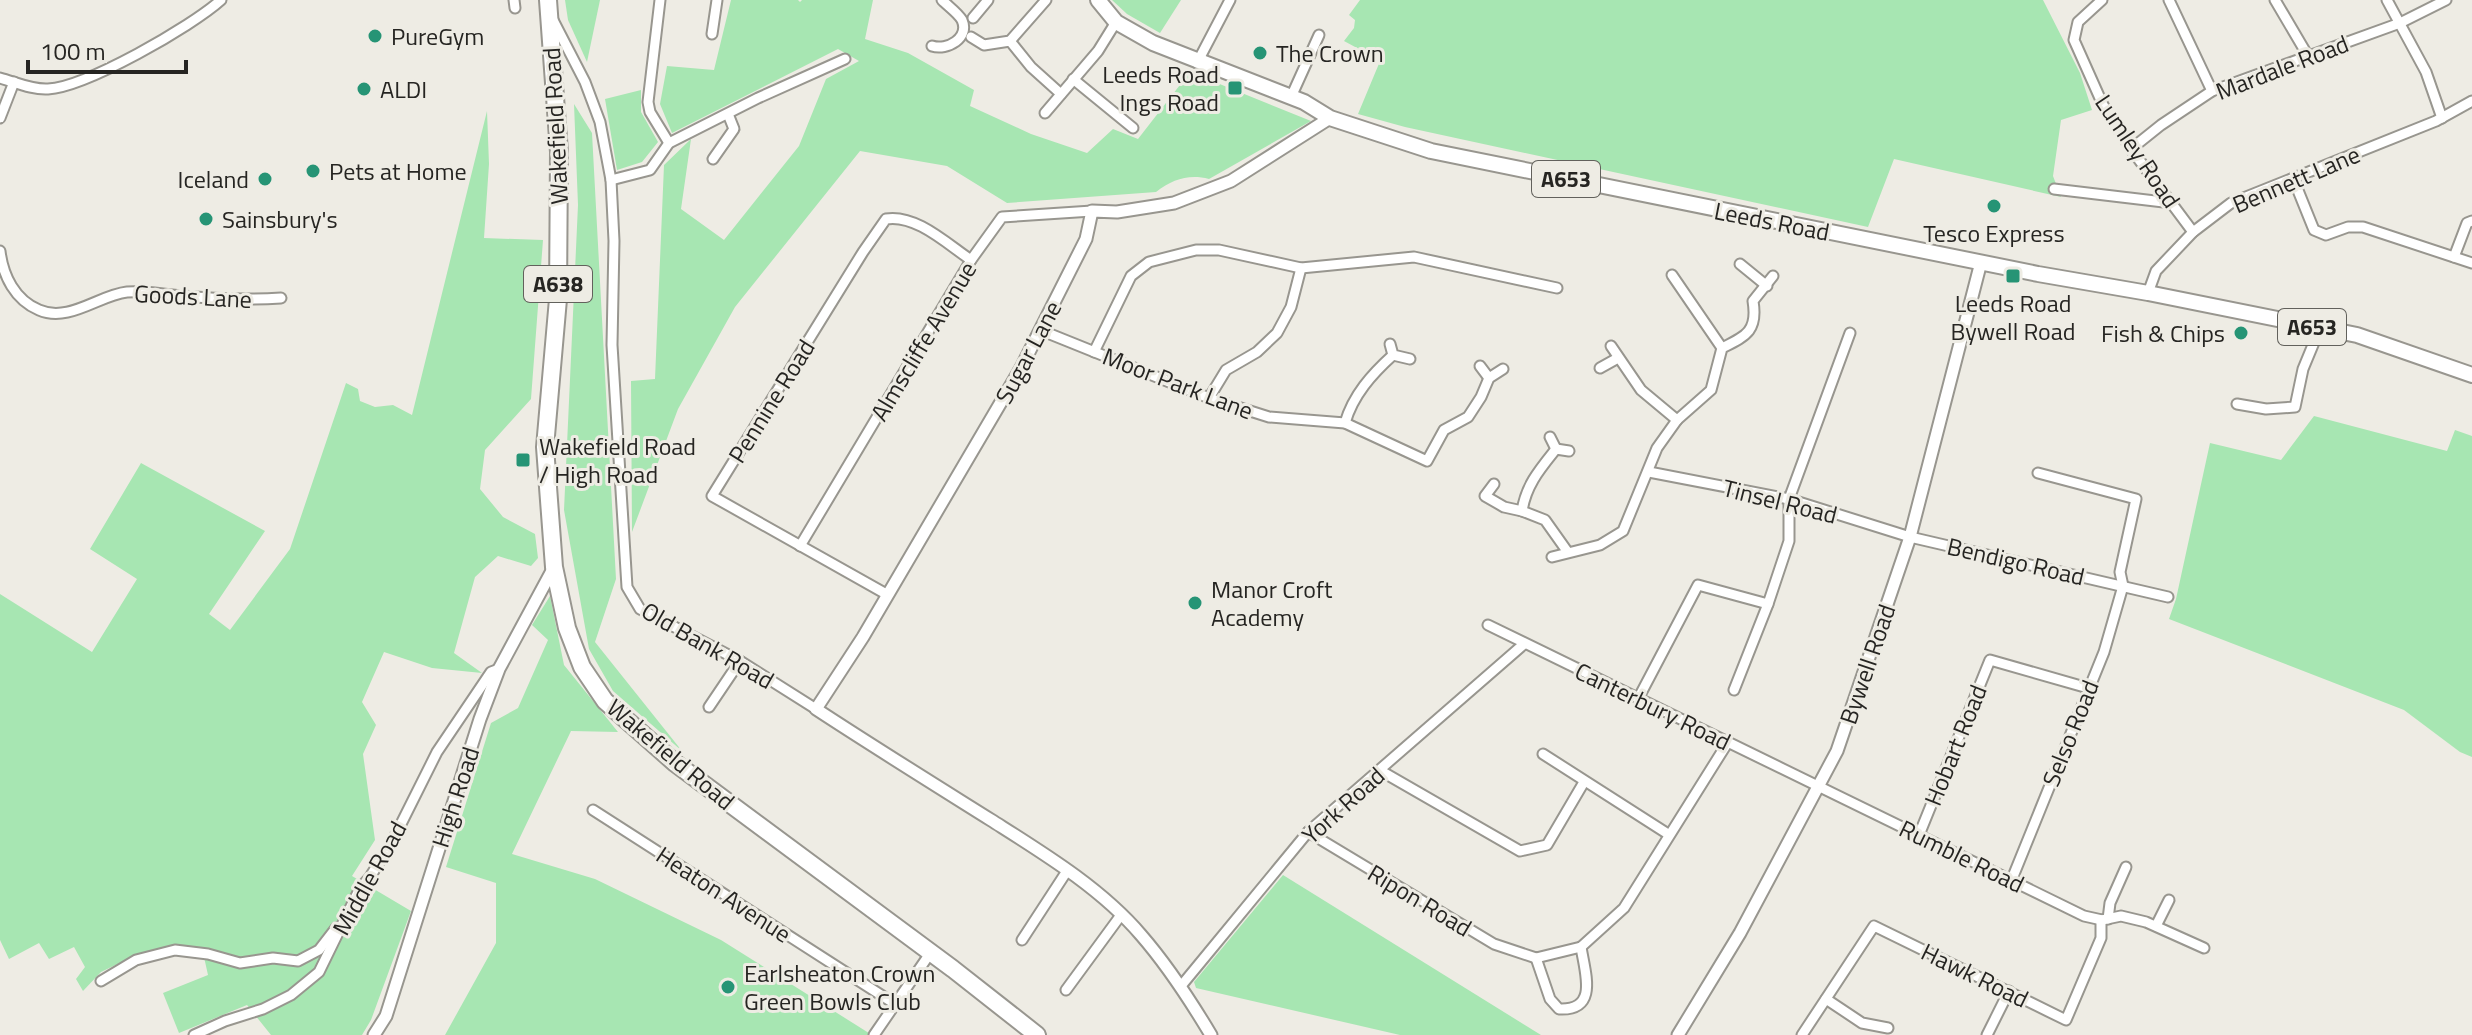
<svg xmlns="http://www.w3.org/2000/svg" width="2472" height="1035" font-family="'Titillium Web',sans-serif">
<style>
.green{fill:#a7e6b2}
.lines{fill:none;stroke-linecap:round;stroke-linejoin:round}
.minor-casing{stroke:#98968f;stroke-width:13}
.tertiary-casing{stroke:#98968f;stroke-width:15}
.primary-casing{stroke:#98968f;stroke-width:18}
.trunk-casing{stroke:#98968f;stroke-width:20}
.minor{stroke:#fff;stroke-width:9}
.tertiary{stroke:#fff;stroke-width:11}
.primary{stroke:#fff;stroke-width:14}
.trunk{stroke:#fff;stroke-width:16}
.poi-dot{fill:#269475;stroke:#eeece4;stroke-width:3}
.labels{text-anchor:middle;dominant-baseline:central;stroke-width:6;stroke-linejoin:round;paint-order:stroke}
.shield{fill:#eeece4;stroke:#62615c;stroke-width:2}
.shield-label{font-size:22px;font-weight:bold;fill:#262522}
.poi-label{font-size:24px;fill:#262522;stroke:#eeece4;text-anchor:start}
.street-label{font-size:24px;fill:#262522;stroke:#eeece4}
</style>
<rect width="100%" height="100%" fill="#eeece4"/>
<!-- green -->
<g class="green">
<path d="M565,0H600L587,62L568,20Z"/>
<path d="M731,0H798L800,2L802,0H873L865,39L908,53L974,90L970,106L1031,134L1087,153L1113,129L1138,139L1190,72L1311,121L1209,179C1189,174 1173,179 1156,192L1007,203L947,166L860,151L735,307L678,409L632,532L631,381L655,379L664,165L691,139L681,209L724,240L799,146L826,79L859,61L838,49L672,133L660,104L667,66L714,70Z"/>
<path d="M1112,0H1181L1160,33L1127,14Z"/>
<path d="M1360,0H2043L2080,73L2092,110L2061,120L2053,176L2061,197L1894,159L1868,227L1405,127L1358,114L1383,54L1370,55L1344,41L1354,28L1355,20L1349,15Z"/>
<path d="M641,90V112L658,142L642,162L617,170L605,99Z"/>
<path d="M574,104L592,133L616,579L595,642L682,751L613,691L589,649L564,510L578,205Z"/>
<path d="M487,111L489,164L484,238L543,240L531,399L485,450L480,489L503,517L535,534L538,558L531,566L498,556L475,577L454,653L482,673L432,668L384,652L362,702L376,725L363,754L375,840L352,876L411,911L371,1020L362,1035H271L247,1005L179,1033L163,993L208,975L202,948L175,945L132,957L101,972L83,991L76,979L85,967L74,947L49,959L39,943L9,959L0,940V594L92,652L137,579L90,549L141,463L265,531L209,614L230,630L290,549L346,383L358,389L360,401L375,407L393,405L412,415Z"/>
<path d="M2314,416L2447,451L2455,430L2472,436V757L2460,752L2404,710L2169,619L2176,599L2210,443L2281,460Z"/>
<path d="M550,596L564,665L618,732L571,731L512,854L595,879L721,940L872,1035H445L496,943V883L446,867L491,723L518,708L548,640L532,625Z"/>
<path d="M1283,875L1541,1035H1400L1196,988L1194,982Z"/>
</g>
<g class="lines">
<!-- minor casing -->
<g class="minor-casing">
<g id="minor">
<path d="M514,0L515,8"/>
<path d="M660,0L648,102L650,112L669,143"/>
<path d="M2102,0L2078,22L2074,40L2103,105L2131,149L2193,232"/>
<path d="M2169,0L2212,91"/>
<path d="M2275,0L2308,56"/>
<path d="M2387,0L2426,72L2442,118"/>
<path d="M973,18L988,0"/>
<path d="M553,20L585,82L600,122L611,180L614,241L612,345L627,587L640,609L740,661L816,709"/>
<path d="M712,34L717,0"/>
<path d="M971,37L984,45L1010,41L1046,0"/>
<path d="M1010,41L1031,67L1061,94"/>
<path d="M932,46C947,51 970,38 962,20C958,13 948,6 942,0"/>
<path d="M1197,63L1230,0"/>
<path d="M0,78C15,82 32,90 48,89C86,87 191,27 221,0"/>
<path d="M1073,79L1133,128"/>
<path d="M1291,97L1319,35"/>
<path d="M1045,113L1098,51L1116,22"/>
<path d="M0,118L14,82"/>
<path d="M2131,149L2161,125L2212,91L2400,23L2446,0"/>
<path d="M713,159L734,129L728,114"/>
<path d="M2293,178L2314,230L2326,235L2348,227H2363L2472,263"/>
<path d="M611,180L650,170L669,143L758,98L845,59"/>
<path d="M2054,189L2172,203"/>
<path d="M0,251C3,276 15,300 39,310C69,323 99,295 127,292C145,290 165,295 183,296C215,299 248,300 281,298"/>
<path d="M2454,257L2467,223L2472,221"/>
<path d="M1740,264L1767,286"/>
<path d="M1672,275L1722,348"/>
<path d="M2148,293L2156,271L2193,232L2231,203L2436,121L2472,101"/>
<path d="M1040,330L1209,398L1269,417L1345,423L1427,461L1444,430L1468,417L1481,397L1489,378L1503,369"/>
<path d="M1390,344L1393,355L1410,359"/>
<path d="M1611,346L1641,390L1677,420"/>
<path d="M1094,352L1131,276L1149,262L1196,250H1219L1301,268L1414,257L1557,288"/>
<path d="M1480,366L1489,378"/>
<path d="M1600,368L1618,358"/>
<path d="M1209,398L1226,370L1257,352L1277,333L1291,307L1301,268"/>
<path d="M2237,404L2266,409L2295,407L2303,369L2320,328"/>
<path d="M1345,423C1353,395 1372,374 1393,355"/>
<path d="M1550,437L1556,449"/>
<path d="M1649,472L1789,499L1910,537L2168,597"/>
<path d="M2038,473L2136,499L2120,572L2123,586"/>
<path d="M1494,484L1485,496L1504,507L1522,511"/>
<path d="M800,546L971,260L1002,217L1092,211"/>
<path d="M1567,551L1545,520L1522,511C1526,485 1540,469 1556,449L1569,451"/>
<path d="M1552,557L1600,545L1623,531L1657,448L1677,420L1711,390L1722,348C1746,336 1758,331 1753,301L1773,276"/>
<path d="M888,595L712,496L863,252L886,219C916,214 947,244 971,260"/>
<path d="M1488,625L2084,916L2102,920L2121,916L2146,922L2204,948"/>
<path d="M1734,690L1768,604L1789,541V499L1850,333"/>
<path d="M1638,699L1698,585L1768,604"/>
<path d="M709,707L740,661"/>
<path d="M1543,754L1668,834"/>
<path d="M1381,771L1520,851L1547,845L1584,782"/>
<path d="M593,810L895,1004"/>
<path d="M1308,832L1494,944L1536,958L1581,947L1624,908L1728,742"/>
<path d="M1919,835L1990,660L2088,688"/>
<path d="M2012,879L2104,652L2123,586"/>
<path d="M2108,919L2110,903L2126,867"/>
<path d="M2156,926L2169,900"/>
<path d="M1022,940L1067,871"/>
<path d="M1536,958L1550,999L1559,1009C1599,1011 1585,973 1581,947"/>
<path d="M101,981L136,960L175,950L208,954L240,963L273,958L298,961L319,950L336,928"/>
<path d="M1181,986L1308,832L1524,644"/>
<path d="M1066,990L1121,915"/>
<path d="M1826,999L1862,1023L1888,1028"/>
<path d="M194,1035L225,1021L263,1009L291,995L319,972L360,888L370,877L393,840L437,752L491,672L499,669"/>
<path d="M874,1035L931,952"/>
<path d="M1802,1035L1874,926L2066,1020L2101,938V920"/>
<path d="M1987,1035L2009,991"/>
</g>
</g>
<!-- tertiary casing -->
<g class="tertiary-casing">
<g id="tertiary">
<path d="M374,1035L386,1016L480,719L499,669L554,567"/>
<path d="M1211,1035C1190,1000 1168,966 1141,935C1101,888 1043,853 991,820C932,783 874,747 816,709L863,637L1021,368L1086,239L1092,211L1117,212L1174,203L1231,181L1330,118"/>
<path d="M1678,1035L1740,933L1837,751L1910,537L1981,262"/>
</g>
</g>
<!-- primary casing -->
<g class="primary-casing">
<path id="primary" d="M1098,0L1116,22L1153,43L1304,102L1330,118L1431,151L2038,274L2148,293L2357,335L2472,375"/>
</g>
<!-- trunk casing -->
<g class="trunk-casing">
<path id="trunk" d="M548,0L559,152L558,299L545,447L554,567L567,628L582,667L605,701L675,763L953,969L1037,1035"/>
</g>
<!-- minor -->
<use href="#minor" class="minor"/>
<!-- tertiary -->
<use href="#tertiary" class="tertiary"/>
<!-- primary -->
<use href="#primary" class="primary"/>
<!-- trunk -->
<use href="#trunk" class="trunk"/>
</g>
<!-- markers -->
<g class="poi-dot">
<circle cx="375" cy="36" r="8"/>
<circle cx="1260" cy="53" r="8"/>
<rect x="1227" y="80" width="16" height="16" rx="4"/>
<circle cx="364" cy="89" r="8"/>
<circle cx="313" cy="171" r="8"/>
<circle cx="265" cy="179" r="8"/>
<circle cx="1994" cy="206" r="8"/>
<circle cx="206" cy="219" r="8"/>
<rect x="2005" y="268" width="16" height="16" rx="4"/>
<circle cx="2241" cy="333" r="8"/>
<rect x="515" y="452" width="16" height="16" rx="4"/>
<circle cx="1195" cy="603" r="8"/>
<circle cx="728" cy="987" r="8"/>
</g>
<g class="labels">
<!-- shield labels -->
<g class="shield">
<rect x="1532" y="161" width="68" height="36" rx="6"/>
<rect x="524" y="266" width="68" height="36" rx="6"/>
<rect x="2278" y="309" width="68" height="36" rx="6"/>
</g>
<g class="shield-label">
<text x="1566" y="179">A653</text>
<text x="558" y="284">A638</text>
<text x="2312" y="327">A653</text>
</g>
<!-- poi labels -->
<g class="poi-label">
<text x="391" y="36">PureGym</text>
<text x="1276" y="53">The Crown</text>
<text x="1219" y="74" text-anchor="end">Leeds Road<tspan x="1219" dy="28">Ings Road</tspan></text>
<text x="380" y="89">ALDI</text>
<text x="329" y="171">Pets at Home</text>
<text x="249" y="179" text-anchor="end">Iceland</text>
<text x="222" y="219">Sainsbury's</text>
<text x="1994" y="233" text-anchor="middle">Tesco Express</text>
<text x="2013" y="303" text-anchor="middle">Leeds Road<tspan x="2013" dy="28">Bywell Road</tspan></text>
<text x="2225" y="333" text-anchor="end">Fish &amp; Chips</text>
<text x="539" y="446">Wakefield Road<tspan x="539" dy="28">/ High Road</tspan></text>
<text x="1211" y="589">Manor Croft<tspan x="1211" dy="28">Academy</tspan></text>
<text x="744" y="973">Earlsheaton Crown<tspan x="744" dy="28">Green Bowls Club</tspan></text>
</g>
<!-- street labels -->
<g class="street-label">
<text transform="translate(2282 67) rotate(-21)">Mardale Road</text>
<text transform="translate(555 126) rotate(-93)">Wakefield Road</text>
<text transform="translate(2138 151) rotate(56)">Lumley Road</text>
<text transform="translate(2296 179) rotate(-23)">Bennett Lane</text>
<text transform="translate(1772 221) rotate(11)">Leeds Road</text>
<text transform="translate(193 296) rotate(3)">Goods Lane</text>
<text transform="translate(923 341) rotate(-59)">Almscliffe Avenue</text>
<text transform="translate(1028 352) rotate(-62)">Sugar Lane</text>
<text transform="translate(1178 383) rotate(21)">Moor Park Lane</text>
<text transform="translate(771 401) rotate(-58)">Pennine Road</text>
<text transform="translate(1780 501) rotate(14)">Tinsel Road</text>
<text transform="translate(2016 561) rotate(13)">Bendigo Road</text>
<text transform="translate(708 645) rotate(30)">Old Bank Road</text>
<text transform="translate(1867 664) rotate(-71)">Bywell Road</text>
<text transform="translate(1653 706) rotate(26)">Canterbury Road</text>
<text transform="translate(2070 733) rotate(-68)">Selso Road</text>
<text transform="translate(1955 745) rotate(-68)">Hobart Road</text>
<text transform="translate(671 754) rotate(40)">Wakefield Road</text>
<text transform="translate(455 797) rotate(-72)">High Road</text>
<text transform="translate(1343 805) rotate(-42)">York Road</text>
<text transform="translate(1962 856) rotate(26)">Rumble Road</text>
<text transform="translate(369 878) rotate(-61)">Middle Road</text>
<text transform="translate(724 894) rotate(33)">Heaton Avenue</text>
<text transform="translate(1420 900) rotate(31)">Ripon Road</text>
<text transform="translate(1975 975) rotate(26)">Hawk Road</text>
</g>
</g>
<!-- scale -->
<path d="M28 60v12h158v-12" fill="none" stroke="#262522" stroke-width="4"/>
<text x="40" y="60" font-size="24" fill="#262522" stroke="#eeece4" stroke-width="6" paint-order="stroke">100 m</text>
</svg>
